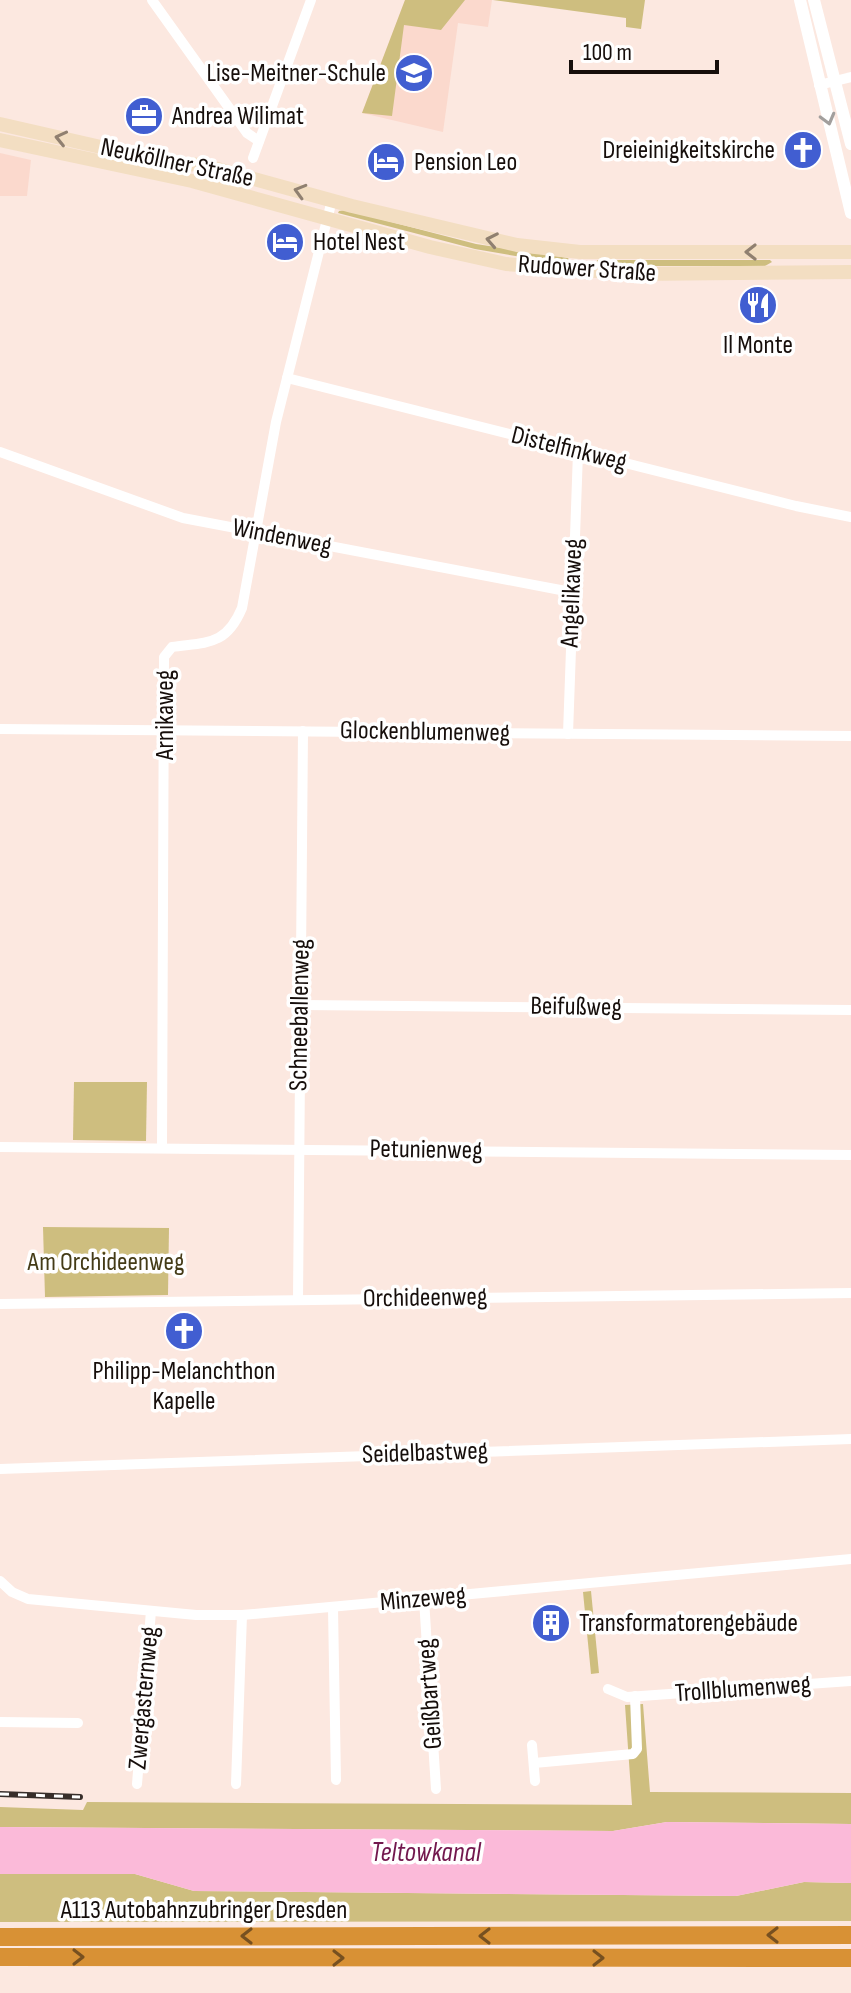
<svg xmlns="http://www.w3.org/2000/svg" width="851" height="1993" font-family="'Sofia Sans Condensed',sans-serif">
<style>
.built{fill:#fbd9cd}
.green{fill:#cebe7f}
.water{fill:#fbbad9}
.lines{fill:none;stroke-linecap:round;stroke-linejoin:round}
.minor{stroke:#fff;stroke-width:10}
.tertiary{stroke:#fff;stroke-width:12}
.secondary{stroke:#f3dec2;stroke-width:14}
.motorway{stroke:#d89135;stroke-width:18}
.rail-casing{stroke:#372e2a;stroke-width:6}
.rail{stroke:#fff;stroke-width:3;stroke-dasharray:9;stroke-linecap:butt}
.oneway{stroke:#a29f9d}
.oneway2{stroke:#908070}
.oneway3{stroke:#775020}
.labels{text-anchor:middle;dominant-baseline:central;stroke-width:7;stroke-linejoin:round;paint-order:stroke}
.poi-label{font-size:26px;fill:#160e0b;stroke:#fff;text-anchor:start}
.street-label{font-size:26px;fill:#160e0b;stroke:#fff}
.park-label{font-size:26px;fill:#443b17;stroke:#fff}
.water-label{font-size:28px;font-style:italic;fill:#72184e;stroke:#fff}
</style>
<rect width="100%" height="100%" fill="#fce8e0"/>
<!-- built -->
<g class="built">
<path d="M405,0H492L488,27L458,23L443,132L362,113Z"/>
<path d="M0,153L31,160L27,196H0Z"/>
</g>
<!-- green -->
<g class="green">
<path d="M405,0H465L441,30L404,25L392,116L362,113Z"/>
<path d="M493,0H645L641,29L626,27V18Z"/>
<path d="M345,210L476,244L568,258L570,261L551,262L475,249L338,213L339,211Z"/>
<path d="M597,260H770L772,262L765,266H597Z"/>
<path d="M74,1082H147L146,1141L73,1140Z"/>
<path d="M43,1227L169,1228L168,1295L45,1297Z"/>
<path d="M591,1591L599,1673L591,1674L583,1592Z"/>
<path d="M643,1704L650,1792L851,1793V1824L667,1822L613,1831L0,1827V1807L83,1810L87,1802L632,1805L625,1705Z"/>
<path d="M0,1874H135L194,1891L736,1896L804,1882L851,1883V1921L0,1922Z"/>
</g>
<!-- water -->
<path class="water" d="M667,1822L851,1824V1883L804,1882L736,1896L194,1891L135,1874H0V1827L613,1831Z"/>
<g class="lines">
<!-- minor -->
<g class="minor">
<path d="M152,0L247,133L259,141"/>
<path d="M819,85L851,77"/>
<path d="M253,158L311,0"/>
<path d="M287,378L796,506L851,517"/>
<path d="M0,452L183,518L571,592"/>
<path d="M0,729L851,736"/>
<path d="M568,734L578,452"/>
<path d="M301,1005L851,1010"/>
<path d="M0,1147L851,1155"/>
<path d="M162,1147L164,657L172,647C207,642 226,646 242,608L276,422L332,200"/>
<path d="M298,1300L303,731"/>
<path d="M0,1304L851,1293"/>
<path d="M0,1469L851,1439"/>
<path d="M0,1581L12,1592L28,1599L196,1615H242L851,1559"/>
<path d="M424,1599L436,1789"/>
<path d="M333,1608L336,1780"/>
<path d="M608,1689L627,1697L851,1681"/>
<path d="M0,1722L78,1723"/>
<path d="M532,1745L535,1781"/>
<path d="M534,1763L633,1754L637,1749L635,1696"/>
<path d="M137,1784L151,1611"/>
<path d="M236,1784L242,1615"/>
</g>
<!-- tertiary -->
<g class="tertiary">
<path d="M800,0L851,213"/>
<path d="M814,0L851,144"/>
</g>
<!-- secondary -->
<g class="secondary">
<path d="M0,124L171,163L203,165L352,206L517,245L580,252H851"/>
<path d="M0,140L192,181L430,247L506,264L636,274L851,272"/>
</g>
<!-- motorway -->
<g class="motorway">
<path d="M0,1937L851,1935"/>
<path d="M0,1957L851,1958"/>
</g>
<!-- rail casing -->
<g class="rail-casing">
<path id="rail" d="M0,1794L80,1797"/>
</g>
<!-- rail -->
<use href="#rail" class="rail"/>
</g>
<!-- one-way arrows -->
<defs><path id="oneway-chevron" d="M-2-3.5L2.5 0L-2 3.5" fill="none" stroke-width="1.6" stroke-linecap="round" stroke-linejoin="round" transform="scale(2)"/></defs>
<use class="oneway" href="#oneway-chevron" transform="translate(828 119) rotate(75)"/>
<g class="oneway2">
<use href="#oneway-chevron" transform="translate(61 138) rotate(-167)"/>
<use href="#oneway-chevron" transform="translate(300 191) rotate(-164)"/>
<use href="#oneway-chevron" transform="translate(492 240) rotate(-169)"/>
<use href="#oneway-chevron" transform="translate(751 252) rotate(180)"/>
</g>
<g class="oneway3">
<use href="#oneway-chevron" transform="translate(773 1935) rotate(180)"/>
<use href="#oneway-chevron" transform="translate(247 1936) rotate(180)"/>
<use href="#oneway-chevron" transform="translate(485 1936) rotate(180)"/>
<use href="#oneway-chevron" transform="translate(78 1957)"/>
<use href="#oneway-chevron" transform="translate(338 1958)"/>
<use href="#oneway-chevron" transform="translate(598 1958)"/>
</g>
<!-- icons -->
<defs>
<g id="school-disc" transform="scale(2)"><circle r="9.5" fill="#415ed1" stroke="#fff"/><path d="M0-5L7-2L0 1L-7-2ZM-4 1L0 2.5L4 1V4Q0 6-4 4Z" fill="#fff"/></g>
<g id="office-disc" transform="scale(2)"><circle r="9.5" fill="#415ed1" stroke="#fff"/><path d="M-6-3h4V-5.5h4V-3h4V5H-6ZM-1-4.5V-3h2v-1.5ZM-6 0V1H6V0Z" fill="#fff"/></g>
<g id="church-disc" transform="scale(2)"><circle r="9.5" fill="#415ed1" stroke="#fff"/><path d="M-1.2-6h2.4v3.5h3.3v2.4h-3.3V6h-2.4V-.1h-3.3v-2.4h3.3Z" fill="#fff"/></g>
<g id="hotel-disc" transform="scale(2)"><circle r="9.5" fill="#415ed1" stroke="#fff"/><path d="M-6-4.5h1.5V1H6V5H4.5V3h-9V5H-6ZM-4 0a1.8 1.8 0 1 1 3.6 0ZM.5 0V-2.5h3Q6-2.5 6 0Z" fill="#fff"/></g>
<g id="restaurant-disc" transform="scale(2)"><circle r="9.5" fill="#415ed1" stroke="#fff"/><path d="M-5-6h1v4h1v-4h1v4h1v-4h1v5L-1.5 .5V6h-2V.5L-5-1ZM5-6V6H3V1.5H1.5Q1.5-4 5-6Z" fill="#fff"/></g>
<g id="building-disc" transform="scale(2)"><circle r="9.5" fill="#415ed1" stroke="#fff"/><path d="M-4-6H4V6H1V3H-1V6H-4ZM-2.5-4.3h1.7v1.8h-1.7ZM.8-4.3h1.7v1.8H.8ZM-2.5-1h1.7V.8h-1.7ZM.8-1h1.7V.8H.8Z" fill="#fff"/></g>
</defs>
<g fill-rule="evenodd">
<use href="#school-disc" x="414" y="73"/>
<use href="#office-disc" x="144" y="116"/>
<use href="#church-disc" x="803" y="150"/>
<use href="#hotel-disc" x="386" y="162"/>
<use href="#hotel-disc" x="285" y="242"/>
<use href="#restaurant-disc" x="758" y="305"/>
<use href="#church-disc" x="184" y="1331"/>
<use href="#building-disc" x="551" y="1623"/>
</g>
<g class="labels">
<!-- poi labels -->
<g class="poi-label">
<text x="386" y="73" text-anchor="end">Lise-Meitner-Schule</text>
<text x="172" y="116">Andrea Wilimat</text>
<text x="775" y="150" text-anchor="end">Dreieinigkeitskirche</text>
<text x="414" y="162">Pension Leo</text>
<text x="313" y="242">Hotel Nest</text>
<text x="758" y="345" text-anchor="middle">Il Monte</text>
<text x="184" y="1371" text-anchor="middle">Philipp-Melanchthon<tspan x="184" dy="30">Kapelle</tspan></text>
<text x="579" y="1623">Transformatorengebäude</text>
</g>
<!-- street labels -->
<g class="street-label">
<text transform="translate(177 163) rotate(12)">Neuköllner Straße</text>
<text transform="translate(587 269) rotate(4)">Rudower Straße</text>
<text transform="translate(569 449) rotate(14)">Distelfinkweg</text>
<text transform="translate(282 537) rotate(11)">Windenweg</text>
<text transform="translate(572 593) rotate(-88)">Angelikaweg</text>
<text transform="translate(165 715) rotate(-90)">Arnikaweg</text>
<text transform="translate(425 732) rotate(1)">Glockenblumenweg</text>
<text transform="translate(576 1007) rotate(1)">Beifußweg</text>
<text transform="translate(300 1015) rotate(-89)">Schneeballenweg</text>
<text transform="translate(426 1150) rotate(1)">Petunienweg</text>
<text transform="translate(425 1298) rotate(-1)">Orchideenweg</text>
<text transform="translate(425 1453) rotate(-2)">Seidelbastweg</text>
<text transform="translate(423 1599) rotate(-5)">Minzeweg</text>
<text transform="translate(743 1689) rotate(-4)">Trollblumenweg</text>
<text transform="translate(430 1694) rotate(-94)">Geißbartweg</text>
<text transform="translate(144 1698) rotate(-85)">Zwergasternweg</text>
<text x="204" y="1910">A113 Autobahnzubringer Dresden</text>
</g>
<!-- park labels -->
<g class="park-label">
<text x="106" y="1262">Am Orchideenweg</text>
</g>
<!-- water labels -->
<g class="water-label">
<text x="426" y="1852">Teltowkanal</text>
</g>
</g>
<!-- scale -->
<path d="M571 60v12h146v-12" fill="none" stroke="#160e0b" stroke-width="4"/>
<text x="583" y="60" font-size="24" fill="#160e0b" stroke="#ffffff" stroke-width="6" paint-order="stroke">100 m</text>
</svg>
